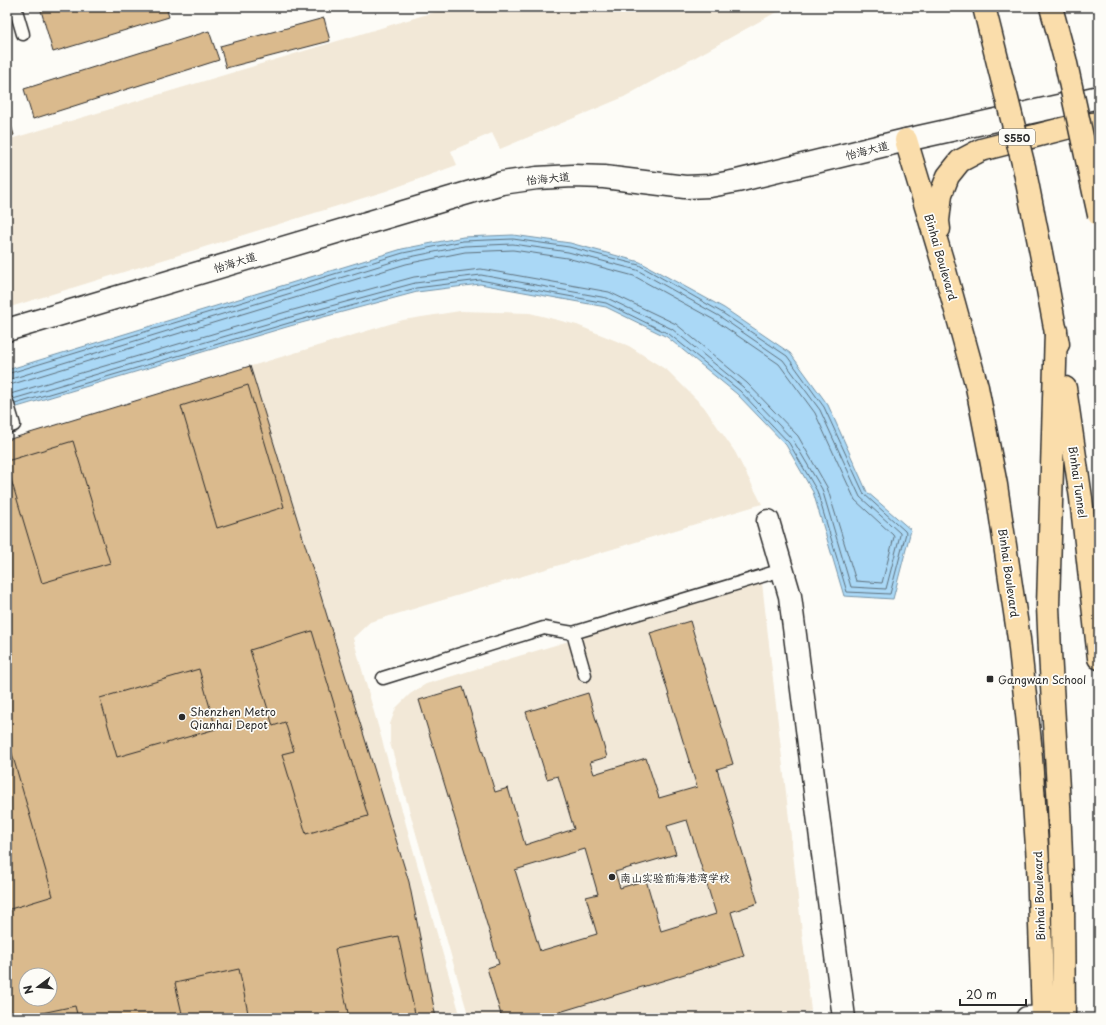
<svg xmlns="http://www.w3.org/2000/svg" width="1106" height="1025" font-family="'Playpen Sans','LXGW WenKai TC',sans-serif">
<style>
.built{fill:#f2e8d7;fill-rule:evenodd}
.water{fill:#aad8f6;stroke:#7793a5}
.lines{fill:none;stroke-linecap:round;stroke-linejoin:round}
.shore{stroke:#5e707c;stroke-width:1}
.building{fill:#daba8d;stroke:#2b2b2b;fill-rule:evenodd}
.service-casing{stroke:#2b2b2b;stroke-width:15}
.minor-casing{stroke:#2b2b2b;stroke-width:25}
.tertiary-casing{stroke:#2b2b2b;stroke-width:25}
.primary-casing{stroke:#2b2b2b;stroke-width:25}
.trunk-casing{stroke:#2b2b2b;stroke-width:25}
.service{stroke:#fdfcf7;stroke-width:12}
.minor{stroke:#fdfcf7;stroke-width:22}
.tertiary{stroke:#fdfcf7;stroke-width:22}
.primary{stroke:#faddab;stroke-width:22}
.trunk{stroke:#faddab;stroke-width:22}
.trunk-bridge-casing{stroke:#2b2b2b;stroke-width:25;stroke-linecap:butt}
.trunk-bridge{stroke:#faddab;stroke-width:22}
.poi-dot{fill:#2b2b2b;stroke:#fdfcf7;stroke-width:1.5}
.labels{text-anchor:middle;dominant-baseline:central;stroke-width:3.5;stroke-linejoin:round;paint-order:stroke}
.shield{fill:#fdfcf7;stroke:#6a6a68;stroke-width:1}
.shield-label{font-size:10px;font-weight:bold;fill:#2b2b2b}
.street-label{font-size:11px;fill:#2b2b2b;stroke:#fdfcf7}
.poi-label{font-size:11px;fill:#2b2b2b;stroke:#fdfcf7;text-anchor:start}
</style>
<rect width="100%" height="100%" fill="#fdfcf7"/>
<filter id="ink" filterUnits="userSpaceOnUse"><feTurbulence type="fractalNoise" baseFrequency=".025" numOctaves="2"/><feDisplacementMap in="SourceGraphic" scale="8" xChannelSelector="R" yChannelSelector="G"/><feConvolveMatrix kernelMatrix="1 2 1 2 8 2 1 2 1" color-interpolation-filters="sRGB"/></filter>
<g filter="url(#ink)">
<!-- built -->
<g class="built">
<path d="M451,7H789L771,15L624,97L500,149L492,133L451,151L457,165L386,191L7,308V140Z"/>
<path d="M460,311L530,313L577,325L629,346L668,371L704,407L735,452L762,504L370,622L353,638L461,1018H7V440L403,320ZM26,975H50V999H26Z"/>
<path d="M762,583L811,1011L780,1018H469L390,743V724L396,708L410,694L426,684Z"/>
</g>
<!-- water -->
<path class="water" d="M513,235L570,243L640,262L724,308L790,353L828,405L867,492L911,530L893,599L844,596L813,492L786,445L737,394L667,337L606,307L480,284L417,292L290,326L7,410V370L402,249L463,237Z"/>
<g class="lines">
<!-- shore -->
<g class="shore">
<path d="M7,374L403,253L463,241L513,239L569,247L639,265L721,312L787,356L824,407L864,494L905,531L906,533L890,594L847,592L817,491L789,443L740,391L669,334L606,303L480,280L416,288L289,323L15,404"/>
<path d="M7,379H11L405,258L464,246L513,244L568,252L637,270L719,316L783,360L820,410L860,497L900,533V535L886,589L851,587L822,489L793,440L743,387L672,329L607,298L481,275L415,283L287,318L13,399"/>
<path d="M7,385L13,384L406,264L465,252L513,250L567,258L634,276L716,321L779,364L815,413L855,500L893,535L894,537L882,583L856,581L827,487L798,436L747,383L676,324L609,292L481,269L414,277L286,312L7,395"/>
</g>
</g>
<!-- building -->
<g class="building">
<path d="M40,7H166L169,17L53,52Z"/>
<path d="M324,18L330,41L226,68L220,46Z"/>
<path d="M209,31L219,60L33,119L24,89Z"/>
<path d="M7,112L14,135L7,137Z"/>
<path d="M250,366L409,882L436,1018H7V440ZM26,975H50V999H26Z"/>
<path d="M248,385L284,507L217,528L181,406Z"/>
<path d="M73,441L110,563L42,583L7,466V461Z"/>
<path d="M690,621L733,764L717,769L758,903L731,912L744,956L540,1018H502L487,968L499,964L419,700L463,687L495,792L508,788L525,845L574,829L558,776L547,779L526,712L588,693L607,757L590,762L594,774L646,758L659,798L697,787L650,633ZM687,820L716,914L661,931L646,880L620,888L615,872L676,854L667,826ZM585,849L598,894L586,897L597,934L540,951L515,870Z"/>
<path d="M312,631L368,816L306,834L282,754L294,751L285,722L273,726L250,650Z"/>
<path d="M199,669L216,729L117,757L100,698Z"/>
<path d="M7,736L53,896L7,910Z"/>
<path d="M398,936L416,1018H349L335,949Z"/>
<path d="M239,969L249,1018H183L175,983Z"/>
<path d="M75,1006L78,1018H18Z"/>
<path d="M552,1014L553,1018H540Z"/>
</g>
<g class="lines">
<!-- service casing -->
<g class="service-casing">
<g id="service">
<path d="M15,7L23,34"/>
<path d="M7,402L14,425L7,427"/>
<path d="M573,633L585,675"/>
<path d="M383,678L544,628L573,633L782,570"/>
</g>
</g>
<!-- minor casing -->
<g class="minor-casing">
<g id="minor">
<path d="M768,521L790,596L844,1018"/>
<path d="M1027,1018L1043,1017"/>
</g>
</g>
<!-- tertiary casing -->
<g class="tertiary-casing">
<path id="tertiary" d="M7,330L464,194L502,183L537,178L573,176L604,177L685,187L710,186L737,181L906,140L1099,97"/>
</g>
<!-- primary casing -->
<g class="primary-casing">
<g id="primary">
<path d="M906,140L942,260L977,387L996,485L1019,639L1030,743L1038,862L1043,1018"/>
<path d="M939,229L938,221L941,194L948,176L960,161L981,150L1066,128L1099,123"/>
</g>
</g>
<!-- trunk casing -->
<g class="trunk-casing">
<g id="trunk">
<path d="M1044,268L1058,344"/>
<path d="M1056,330L1048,606L1050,652L1059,806L1063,905L1064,1018"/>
<path d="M1065,388L1081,498L1099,658"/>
</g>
</g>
<!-- service -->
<use href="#service" class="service"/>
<!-- minor -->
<use href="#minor" class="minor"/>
<!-- tertiary -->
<use href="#tertiary" class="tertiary"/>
<!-- primary -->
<use href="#primary" class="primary"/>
<!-- trunk -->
<use href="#trunk" class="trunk"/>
<!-- trunk-bridge casing -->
<g class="trunk-bridge-casing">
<g id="trunk-bridge">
<path d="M984,7L1024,167L1044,268"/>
<path d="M1051,7L1065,59L1099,215"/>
</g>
</g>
<!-- trunk-bridge -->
<use href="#trunk-bridge" class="trunk-bridge"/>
</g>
</g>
<!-- markers -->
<g class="poi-dot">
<rect x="986" y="675" width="8" height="8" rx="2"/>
<circle cx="182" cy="717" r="4"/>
<circle cx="612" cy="877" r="4"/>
</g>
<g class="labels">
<!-- shield labels -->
<rect class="shield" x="999" y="129" width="36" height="16" rx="3"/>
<g class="shield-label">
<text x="1017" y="137">S550</text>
</g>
<!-- street labels -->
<g class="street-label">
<text transform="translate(867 150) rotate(-14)">怡海大道</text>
<text transform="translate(548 178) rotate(-5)">怡海大道</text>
<text transform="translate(941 257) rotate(74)">Binhai Boulevard</text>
<text transform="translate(235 262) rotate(-17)">怡海大道</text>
<text transform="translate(1078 482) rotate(82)">Binhai Tunnel</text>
<text transform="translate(1009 573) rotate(82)">Binhai Boulevard</text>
<text transform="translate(1039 896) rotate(-92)">Binhai Boulevard</text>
</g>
<!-- poi labels -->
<g class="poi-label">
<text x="998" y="679">Gangwan School</text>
<text x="190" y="711">Shenzhen Metro<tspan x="190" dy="13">Qianhai Depot</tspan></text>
<text x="620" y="877">南山实验前海港湾学校</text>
</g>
</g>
<!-- margin -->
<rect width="1106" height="1025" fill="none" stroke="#fdfcf7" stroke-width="24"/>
<rect x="12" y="12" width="1082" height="1001" fill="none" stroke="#2b2b2b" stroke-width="1.5" filter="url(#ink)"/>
<!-- north arrow -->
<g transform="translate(38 987) rotate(254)"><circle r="19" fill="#fdfcf7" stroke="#a9a8a5"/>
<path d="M0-3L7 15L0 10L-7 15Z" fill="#2b2b2b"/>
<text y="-6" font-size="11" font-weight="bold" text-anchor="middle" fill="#2b2b2b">N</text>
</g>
<!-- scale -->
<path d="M960 999v6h66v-6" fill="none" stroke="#2b2b2b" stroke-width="2"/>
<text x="966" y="999" font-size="12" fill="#2b2b2b" stroke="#fdfcf7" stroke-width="3" paint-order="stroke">20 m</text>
</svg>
